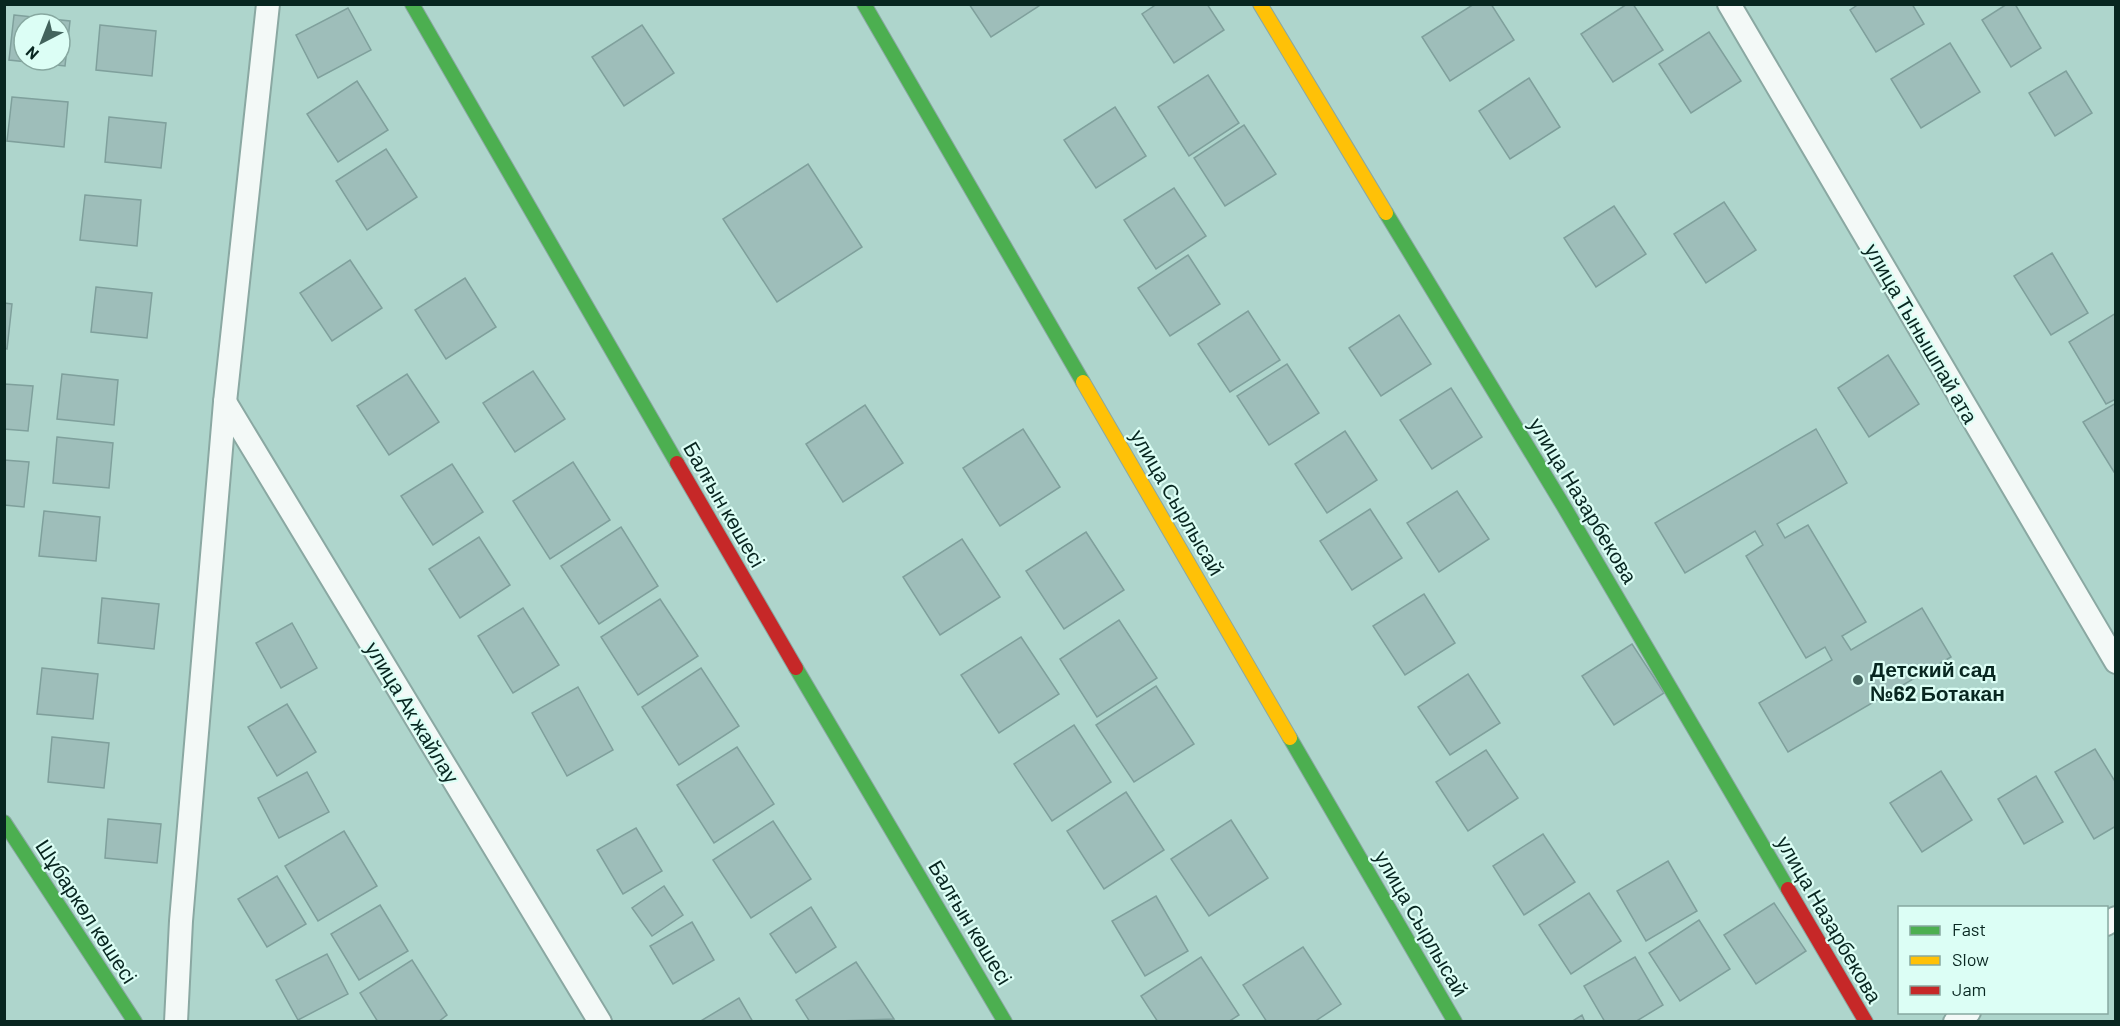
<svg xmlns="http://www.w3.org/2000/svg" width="2120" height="1026" font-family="Barlow,sans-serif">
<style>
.building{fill:#9ebeba;stroke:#7fa09c;stroke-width:1.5;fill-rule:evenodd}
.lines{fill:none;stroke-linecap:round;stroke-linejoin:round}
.street-casing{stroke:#8aa8a2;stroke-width:26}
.fast-casing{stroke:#8aa8a2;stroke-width:16}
.slow-casing{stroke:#8aa8a2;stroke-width:16}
.jam-casing{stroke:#8aa8a2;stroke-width:16}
.street{stroke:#f3f9f7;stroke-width:22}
.fast{stroke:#4caf50;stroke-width:14}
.slow{stroke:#ffc107;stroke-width:14}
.jam{stroke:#c62828;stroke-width:14}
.poi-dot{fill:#42635c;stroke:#dcfef5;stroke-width:2}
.labels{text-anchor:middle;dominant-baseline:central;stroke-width:4.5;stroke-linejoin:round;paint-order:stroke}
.street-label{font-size:21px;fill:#082620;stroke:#dcfef5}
.poi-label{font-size:21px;font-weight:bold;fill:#082620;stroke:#dcfef5;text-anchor:start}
</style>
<rect width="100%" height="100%" fill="#aed5cc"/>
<!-- building -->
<g class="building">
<path d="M969,4H1042L991,37Z"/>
<path d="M1157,4H1207L1224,30L1174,63L1142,14Z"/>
<path d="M1474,4H1491L1514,40L1450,81L1422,37Z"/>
<path d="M1627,4H1633L1663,50L1613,82L1581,34Z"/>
<path d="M1859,4H1912L1924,24L1876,52L1850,10Z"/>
<path d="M2007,4H2015L2041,48L2011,67L1982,20Z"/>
<path d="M348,8L371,50L318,78L296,35Z"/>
<path d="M14,15L70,21L65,66L9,60ZM24,24H60V60H24Z"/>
<path d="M100,25L156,31L152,76L96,70Z"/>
<path d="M642,25L674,73L624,106L592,57Z"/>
<path d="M1709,32L1741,81L1691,113L1659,64Z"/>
<path d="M1950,43L1980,92L1921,128L1891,79Z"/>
<path d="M2066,71L2092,113L2055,136L2029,93Z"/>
<path d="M1208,75L1239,123L1189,156L1158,107Z"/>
<path d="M1529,78L1560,127L1510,159L1479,111Z"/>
<path d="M357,81L388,130L338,162L307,114Z"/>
<path d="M12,97L68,102L64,147L7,141Z"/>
<path d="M1115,107L1146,156L1096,188L1064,140Z"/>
<path d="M109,117L166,123L161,168L105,162Z"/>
<path d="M1244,125L1276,174L1225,206L1194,158Z"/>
<path d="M386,149L417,197L367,230L336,181Z"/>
<path d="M808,164L862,247L777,302L723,219Z"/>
<path d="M1174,188L1206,236L1156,269L1124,220Z"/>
<path d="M85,195L141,200L137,246L80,240Z"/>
<path d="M1724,202L1756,250L1706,283L1674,234Z"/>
<path d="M1614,206L1646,254L1596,287L1564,238Z"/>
<path d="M2052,253L2088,313L2051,335L2014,276Z"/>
<path d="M1188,255L1220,304L1170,336L1138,288Z"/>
<path d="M350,260L382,308L332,341L300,293Z"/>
<path d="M465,278L496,327L446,359L415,310Z"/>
<path d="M96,287L152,293L147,338L91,332Z"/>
<path d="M4,303L12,304L7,349L4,348Z"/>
<path d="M1248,311L1280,360L1230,392L1198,344Z"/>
<path d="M2116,313V399L2106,404L2069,342Z"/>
<path d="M1399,315L1431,364L1381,396L1349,348Z"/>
<path d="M1888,355L1919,404L1869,437L1838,388Z"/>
<path d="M1287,364L1319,413L1269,445L1237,396Z"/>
<path d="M533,371L565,419L515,452L483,403Z"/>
<path d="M62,374L118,380L114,425L57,419Z"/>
<path d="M407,374L439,422L389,455L357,406Z"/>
<path d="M4,384L33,386L28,431L4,429Z"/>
<path d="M1451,388L1482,437L1432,469L1400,420Z"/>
<path d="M2116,403V471L2114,472L2083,422Z"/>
<path d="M865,405L903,463L843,502L806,444Z"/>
<path d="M1023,429L1060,487L1000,526L963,468Z"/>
<path d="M1816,429L1847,483L1777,524L1785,538L1808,525L1866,622L1842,636L1851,650L1922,608L1951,657L1788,752L1759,703L1832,660L1825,647L1806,658L1746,556L1763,545L1755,531L1685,573L1655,523Z"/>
<path d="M1345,431L1377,480L1327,513L1295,464Z"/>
<path d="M57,437L113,443L109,488L53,483Z"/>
<path d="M4,460L29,462L24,507L4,505Z"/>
<path d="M573,462L610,520L550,559L513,501Z"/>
<path d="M452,464L483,512L433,545L401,496Z"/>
<path d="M1457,491L1489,539L1439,572L1407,523Z"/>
<path d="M1370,509L1402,558L1352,590L1320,541Z"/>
<path d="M44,511L100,517L96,561L39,556Z"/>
<path d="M621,527L658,586L599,624L561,566Z"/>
<path d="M1086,532L1124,590L1064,629L1026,571Z"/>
<path d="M479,537L510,585L460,618L429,569Z"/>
<path d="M962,539L1000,597L940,635L903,577Z"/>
<path d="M1424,594L1455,643L1405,675L1373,626Z"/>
<path d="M102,598L159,604L154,649L98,643Z"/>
<path d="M660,599L698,656L638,695L601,637Z"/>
<path d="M523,608L559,665L513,693L478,636Z"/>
<path d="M1119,620L1157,678L1097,717L1060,659Z"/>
<path d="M292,623L317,668L281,688L256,643Z"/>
<path d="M1021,637L1059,694L999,733L961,675Z"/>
<path d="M1632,644L1664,693L1614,725L1582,676Z"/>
<path d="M42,668L98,674L93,719L37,714Z"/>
<path d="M701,668L739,726L679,765L642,707Z"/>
<path d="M1468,674L1500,723L1450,755L1418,707Z"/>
<path d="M1156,686L1194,744L1134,782L1096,725Z"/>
<path d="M578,687L613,750L567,776L532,713Z"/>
<path d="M287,704L316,752L277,776L248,727Z"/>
<path d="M1074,725L1111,782L1052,821L1014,764Z"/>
<path d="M52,737L109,743L104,788L48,782Z"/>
<path d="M737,747L774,804L714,843L677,785Z"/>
<path d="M2095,749L2116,783V826L2094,839L2055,772Z"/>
<path d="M1486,750L1518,798L1468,831L1436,782Z"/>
<path d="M1941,771L1972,820L1922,852L1890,803Z"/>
<path d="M307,772L329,812L279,838L258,798Z"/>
<path d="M2036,776L2063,822L2024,844L1998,799Z"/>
<path d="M1126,792L1164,850L1104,889L1067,831Z"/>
<path d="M108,819L161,824L157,863L105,858Z"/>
<path d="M1231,820L1268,878L1209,916L1171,859Z"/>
<path d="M773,821L811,879L751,918L713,860Z"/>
<path d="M636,828L662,871L623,894L597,850Z"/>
<path d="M344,831L377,886L318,921L285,866Z"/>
<path d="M1543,834L1575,882L1524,915L1493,866Z"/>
<path d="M1668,861L1697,911L1646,941L1617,891Z"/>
<path d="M277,876L306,924L267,947L238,899Z"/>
<path d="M664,886L683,915L652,936L632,908Z"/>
<path d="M1589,893L1621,941L1571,974L1539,925Z"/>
<path d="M1156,896L1188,951L1145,976L1112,921Z"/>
<path d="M1774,903L1806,951L1756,984L1724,935Z"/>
<path d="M380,905L408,951L359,980L331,934Z"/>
<path d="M811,907L836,947L796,973L770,934Z"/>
<path d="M1699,920L1730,969L1680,1001L1649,953Z"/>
<path d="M692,922L714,960L673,984L650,946Z"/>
<path d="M1303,947L1341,1004L1314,1022H1267L1243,985Z"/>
<path d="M327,954L348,994L298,1020L276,980Z"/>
<path d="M1201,957L1239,1015L1228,1022H1158L1141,996Z"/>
<path d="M1635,957L1663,1005L1635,1022H1605L1584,986Z"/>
<path d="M412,960L447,1015L438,1022H378L360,993Z"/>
<path d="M856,962L894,1019L810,1022L796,1000Z"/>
<path d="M739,998L753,1022H699Z"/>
<path d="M1582,1015L1585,1022H1571Z"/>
</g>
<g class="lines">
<!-- street casing -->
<g class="street-casing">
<g id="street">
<path d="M1729,4L2116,662"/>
<path d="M225,402L600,1022"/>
<path d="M2106,924L2116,918"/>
<path d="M176,1022L181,921L225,402L268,4"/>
<path d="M1955,1022L1969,1012"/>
</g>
</g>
<!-- fast casing -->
<g class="fast-casing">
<g id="fast">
<path d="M412,4L677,463"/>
<path d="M864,4L1083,382"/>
<path d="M1386,213L1563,505L1788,889"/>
<path d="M796,668L1005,1022"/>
<path d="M1290,738L1455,1022"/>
<path d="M4,822L135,1022"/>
</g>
</g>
<!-- slow casing -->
<g class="slow-casing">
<g id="slow">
<path d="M1260,4L1386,213"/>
<path d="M1083,382L1290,738"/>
</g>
</g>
<!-- jam casing -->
<g class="jam-casing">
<g id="jam">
<path d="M677,463L796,668"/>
<path d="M1788,889L1866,1022"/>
</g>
</g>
<!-- street -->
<use href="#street" class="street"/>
<!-- fast -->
<use href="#fast" class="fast"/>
<!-- slow -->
<use href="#slow" class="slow"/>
<!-- jam -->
<use href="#jam" class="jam"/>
</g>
<!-- markers -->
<circle class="poi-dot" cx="1858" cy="680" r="6"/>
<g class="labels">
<!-- street labels -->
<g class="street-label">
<text transform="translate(1922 333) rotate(60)">улица Тынышпай ата</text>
<text transform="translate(1584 500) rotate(59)">улица Назарбекова</text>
<text transform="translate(1178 502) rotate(60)">улица Сырлысай</text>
<text transform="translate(725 504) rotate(60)">Балғын көшесі</text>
<text transform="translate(413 712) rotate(59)">улица Ак жайлау</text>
<text transform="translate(87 911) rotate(57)">Шұбаркөл көшесі</text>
<text transform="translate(1830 919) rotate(60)">улица Назарбекова</text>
<text transform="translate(971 922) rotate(59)">Балғын көшесі</text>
<text transform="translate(1422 923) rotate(60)">улица Сырлысай</text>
</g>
<!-- poi labels -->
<g class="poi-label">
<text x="1870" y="668">Детский сад<tspan x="1870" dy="24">№62 Ботакан</tspan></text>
</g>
</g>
<!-- border -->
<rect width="2120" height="1026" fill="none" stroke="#082620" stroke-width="12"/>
<!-- legend -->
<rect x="1898" y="906" width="210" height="108" fill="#dcfef5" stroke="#87a8a0" stroke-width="1.5"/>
<rect x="1910" y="926" width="30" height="9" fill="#4caf50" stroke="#87a8a0" stroke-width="1.5"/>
<text x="1952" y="936" font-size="18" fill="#082620">Fast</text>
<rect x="1910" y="956" width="30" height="9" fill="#ffc107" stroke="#87a8a0" stroke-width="1.5"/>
<text x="1952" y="966" font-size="18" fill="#082620">Slow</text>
<rect x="1910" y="986" width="30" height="9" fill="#c62828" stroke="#87a8a0" stroke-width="1.5"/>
<text x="1952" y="996" font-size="18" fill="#082620">Jam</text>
<!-- north arrow -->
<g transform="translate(42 42) rotate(222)"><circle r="28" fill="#dcfef5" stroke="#87a8a0" stroke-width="1.5"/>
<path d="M0-4.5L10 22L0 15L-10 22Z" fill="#42635c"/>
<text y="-9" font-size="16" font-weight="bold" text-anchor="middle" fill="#082620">N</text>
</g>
</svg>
